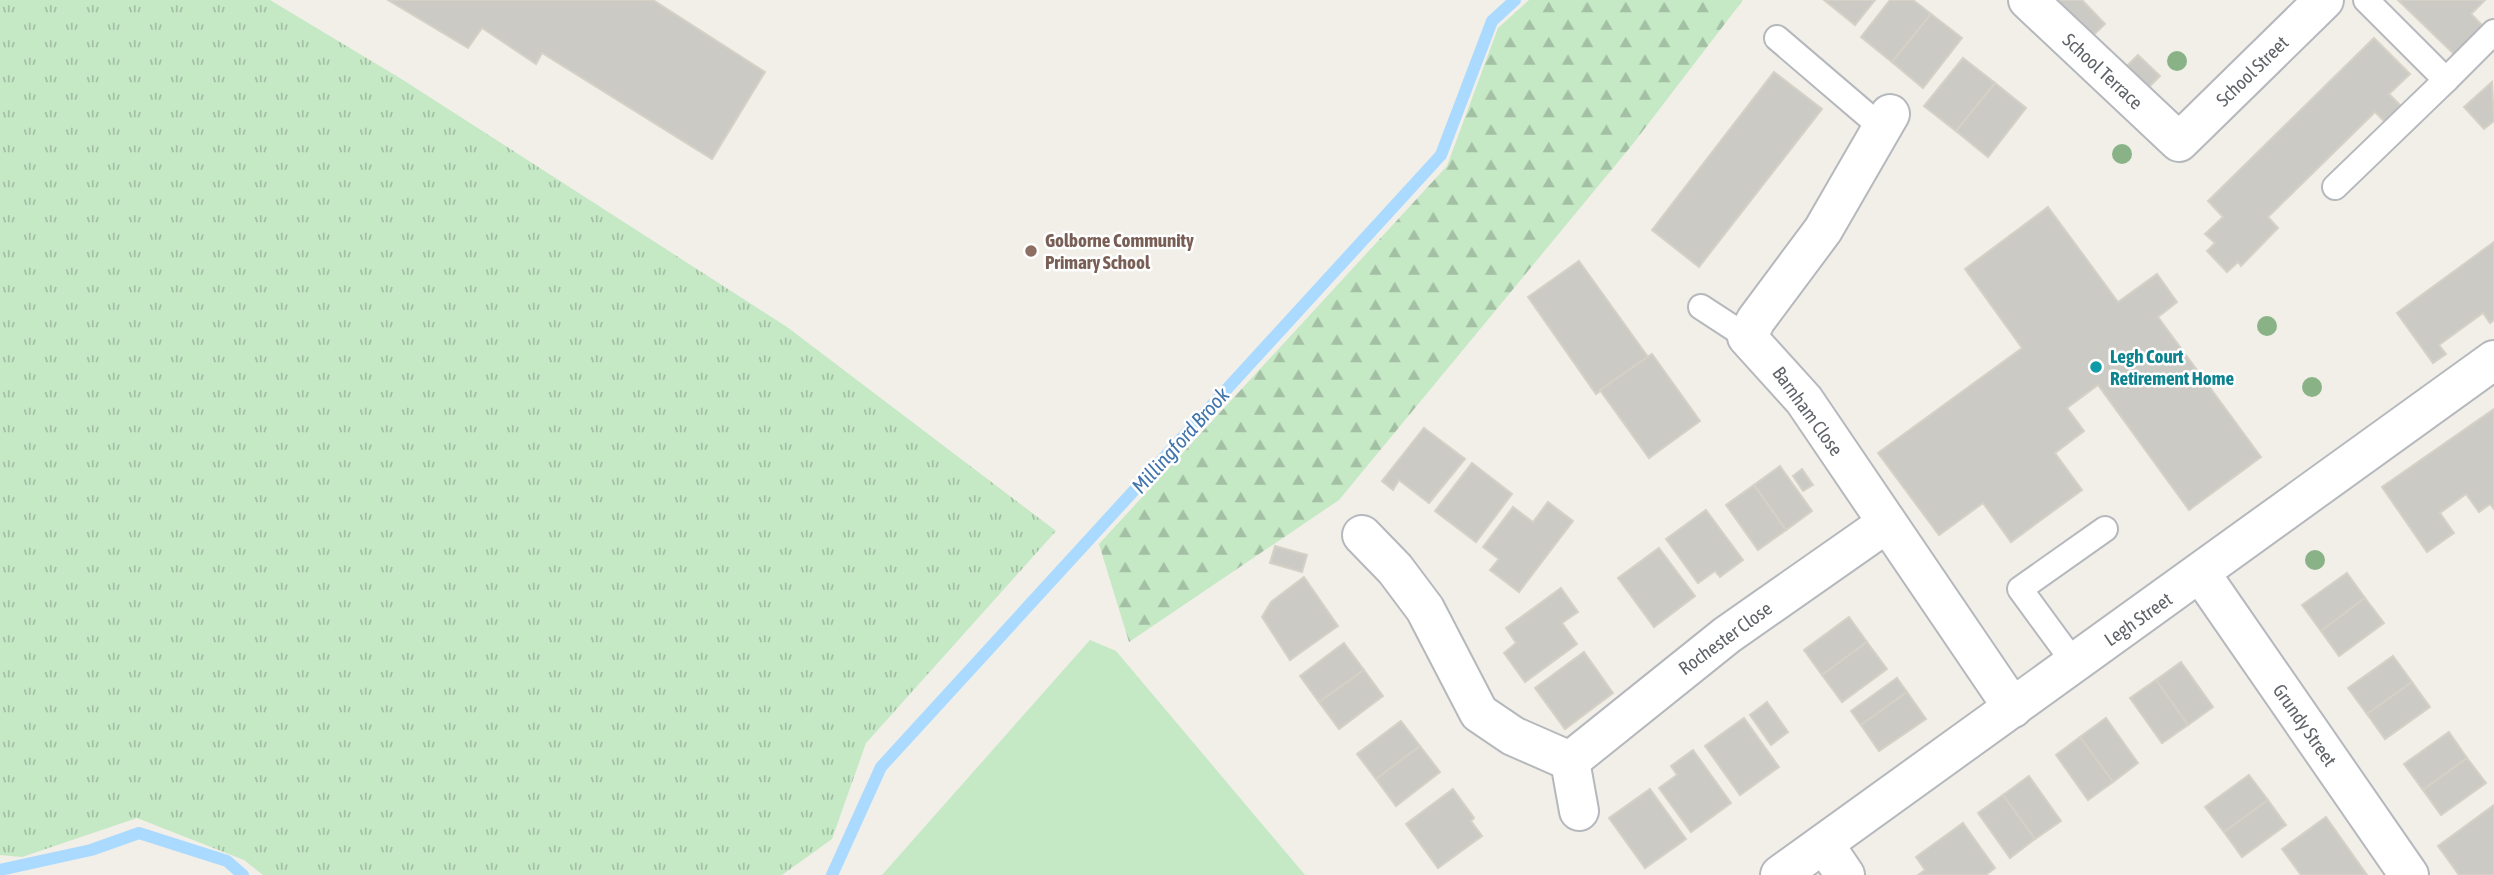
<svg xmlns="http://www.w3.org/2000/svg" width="2494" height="875" font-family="'Asap Condensed',sans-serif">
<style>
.grass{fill:url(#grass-tufts)}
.forest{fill:url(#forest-firs)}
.garden{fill:#c5e8c5}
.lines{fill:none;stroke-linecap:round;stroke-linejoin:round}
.stream{stroke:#aadaff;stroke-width:12}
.building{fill:#cccac5;stroke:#d6d1c6;stroke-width:2}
.service-casing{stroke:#b5b8bc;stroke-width:28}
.minor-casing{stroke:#b5b8bc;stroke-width:42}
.service{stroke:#fff;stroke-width:24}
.minor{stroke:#fff;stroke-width:38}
.tree{fill:#89b387}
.education-dot{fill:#8d6e63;stroke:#fff;stroke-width:2.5}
.culture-dot{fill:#0f9aa8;stroke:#fff;stroke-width:2.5}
.labels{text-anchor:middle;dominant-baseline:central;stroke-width:5;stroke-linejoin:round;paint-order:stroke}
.street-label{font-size:19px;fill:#5f6368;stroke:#fff}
.education-label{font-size:19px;font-weight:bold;fill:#785e54;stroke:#fff;text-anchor:start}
.culture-label{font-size:19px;font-weight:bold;fill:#0d838f;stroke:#fff;text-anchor:start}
.water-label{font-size:21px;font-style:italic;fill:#4174aa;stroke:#fff}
</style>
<defs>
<pattern id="grass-tufts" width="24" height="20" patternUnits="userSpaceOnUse" patternTransform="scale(1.75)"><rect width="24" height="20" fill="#c5e8c5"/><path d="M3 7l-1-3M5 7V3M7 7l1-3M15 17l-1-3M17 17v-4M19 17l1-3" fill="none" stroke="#a3c0a4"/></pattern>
<pattern id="forest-firs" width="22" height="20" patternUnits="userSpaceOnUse" patternTransform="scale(1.75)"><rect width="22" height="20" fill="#c5e8c5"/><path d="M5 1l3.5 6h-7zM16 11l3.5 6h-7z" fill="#a3c0a4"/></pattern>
</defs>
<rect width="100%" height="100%" fill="#f1efe8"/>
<!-- grass -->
<path class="grass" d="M0,0H270L403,80L787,327L1056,531L866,743L832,839L782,875H263L244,860L137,818L22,857L0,855Z"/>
<!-- forest -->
<path class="forest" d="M1529,0H1743L1632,145L1339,500L1129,642L1099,544L1447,166L1498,28Z"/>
<!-- garden -->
<path class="garden" d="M1090,640L1116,651L1305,875H882Z"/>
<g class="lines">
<!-- stream -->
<g class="stream">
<path d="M0,870L91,850L139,833L227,861L243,875"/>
<path d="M832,875L881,767L1441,155L1492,21L1515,0"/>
</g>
</g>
<!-- building -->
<g class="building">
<path d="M388,0H653L765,72L712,159L542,53L536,64L482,28L468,48Z"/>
<path d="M1824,0H1875L1855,25Z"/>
<path d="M1890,0H1913L1931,14L1892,62L1861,37Z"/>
<path d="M2056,0H2082L2105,24L2084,44Z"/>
<path d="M2398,0H2485L2471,14L2483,26L2458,58Z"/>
<path d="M1931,14L1962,38L1923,88L1892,62Z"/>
<path d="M2374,38L2410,74L2389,94L2403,108L2387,124L2375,112L2268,217L2278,228L2241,266L2238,262L2227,272L2207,251L2215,243L2205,234L2223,217L2208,201Z"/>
<path d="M2138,55L2160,76L2138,98L2116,77Z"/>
<path d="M1963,58L1995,83L1956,131L1924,106Z"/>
<path d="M1774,72L1822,109L1699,267L1652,230Z"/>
<path d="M2492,82L2494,121L2484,129L2464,107Z"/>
<path d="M1995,83L2026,108L1988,157L1956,131Z"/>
<path d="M2048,207L2118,302L2157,274L2177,302L2158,317L2261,457L2189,510L2098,385L2067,408L2084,431L2055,453L2082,490L2011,542L1983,503L1939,535L1878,453L2022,348L1965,269Z"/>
<path d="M2494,242V320L2490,323L2483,313L2439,345L2446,354L2433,363L2397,313Z"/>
<path d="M1579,261L1648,357L1596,394L1528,297Z"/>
<path d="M1652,354L1700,421L1649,458L1600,390Z"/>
<path d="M2494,409V509L2490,504L2479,512L2466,494L2440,513L2454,533L2427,552L2382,487Z"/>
<path d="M1424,428L1465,459L1429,503L1399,480L1393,490L1382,481Z"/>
<path d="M1472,463L1512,494L1476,542L1435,511Z"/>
<path d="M1780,466L1812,511L1786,530L1754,485Z"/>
<path d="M1802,469L1813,485L1803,491L1793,476Z"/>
<path d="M1754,485L1786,530L1758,550L1726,505Z"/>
<path d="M1548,502L1573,521L1519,592L1490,570L1499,559L1483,547L1513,507L1533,522Z"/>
<path d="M1706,510L1743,560L1720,577L1715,571L1698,583L1666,539Z"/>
<path d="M1275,546L1307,555L1302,572L1270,563Z"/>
<path d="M1659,548L1695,596L1654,627L1618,578Z"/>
<path d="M2347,573L2365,598L2321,631L2302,605Z"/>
<path d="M1304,577L1338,626L1290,660L1262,617L1271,602Z"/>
<path d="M1561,588L1578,612L1562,623L1577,644L1525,682L1504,653L1516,643L1506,628Z"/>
<path d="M2365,598L2384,623L2339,656L2321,631Z"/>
<path d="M1849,617L1867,642L1822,675L1804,650Z"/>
<path d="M1867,642L1887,669L1842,702L1822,675Z"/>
<path d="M1344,643L1364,670L1319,702L1300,676Z"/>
<path d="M1584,652L1613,693L1565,729L1535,688Z"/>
<path d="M2393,656L2412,682L2367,714L2348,688Z"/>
<path d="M2181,662L2213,707L2188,725L2156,680Z"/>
<path d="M1364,670L1383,696L1339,729L1319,702Z"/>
<path d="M1897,678L1907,692L1861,725L1851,711Z"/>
<path d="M2156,680L2188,725L2162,743L2130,698Z"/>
<path d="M2412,682L2430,707L2385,739L2367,714Z"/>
<path d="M1907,692L1926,719L1879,751L1861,725Z"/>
<path d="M1767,702L1788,732L1771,745L1750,715Z"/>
<path d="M1744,718L1779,767L1740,795L1705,746Z"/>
<path d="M2106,718L2138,763L2113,782L2080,737Z"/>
<path d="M1401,721L1420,746L1376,779L1357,754Z"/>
<path d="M2449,732L2467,758L2423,790L2404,764Z"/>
<path d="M2080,737L2113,782L2088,800L2056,755Z"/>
<path d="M1420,746L1440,772L1396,806L1376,779Z"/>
<path d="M1693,750L1731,803L1691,832L1659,788L1677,775L1671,766Z"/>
<path d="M2467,758L2486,783L2441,815L2423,790Z"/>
<path d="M2249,775L2268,800L2224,832L2205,807Z"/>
<path d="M2029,776L2061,821L2035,839L2003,795Z"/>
<path d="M1453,789L1474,818L1471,821L1482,836L1438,868L1406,824Z"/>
<path d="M1650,789L1686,839L1645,868L1609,818Z"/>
<path d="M2003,795L2035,839L2010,858L1978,813Z"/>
<path d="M2268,800L2286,825L2242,857L2224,832Z"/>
<path d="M2494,805V875H2459L2438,846Z"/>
<path d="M2326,817L2367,875H2301L2282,849Z"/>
<path d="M1963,823L1995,868L1986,875H1918L1925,870L1916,857Z"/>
</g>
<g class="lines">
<!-- service casing -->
<g class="service-casing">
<g id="service">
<path d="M1777,38L1881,127"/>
<path d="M2446,80L2494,32"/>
<path d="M2335,187L2446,80L2366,0"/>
<path d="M1701,307L1747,337"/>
<path d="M2075,664L2020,589L2105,529"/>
</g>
</g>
<!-- minor casing -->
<g class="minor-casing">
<g id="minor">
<path d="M2028,0L2179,142L2324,0"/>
<path d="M1890,114L1823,230L1756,320L1747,337L1804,400L2013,708"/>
<path d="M1362,535L1395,569L1425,609L1479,713L1513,736L1570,761L1727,635L1887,523"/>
<path d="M2201,574L2409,875"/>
<path d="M1570,761L1579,811"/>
<path d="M1824,844L1845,875"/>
<path d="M1780,875L2494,360"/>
</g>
</g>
<!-- service -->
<use href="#service" class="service"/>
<!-- minor -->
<use href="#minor" class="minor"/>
</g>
<!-- trees -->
<g class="tree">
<circle cx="2177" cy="61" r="10"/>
<circle cx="2122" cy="154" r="10"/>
<circle cx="2267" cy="326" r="10"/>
<circle cx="2312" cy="387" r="10"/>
<circle cx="2315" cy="560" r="10"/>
</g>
<!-- markers -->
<circle class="education-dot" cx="1031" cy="251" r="7"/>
<circle class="culture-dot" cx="2096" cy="367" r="7"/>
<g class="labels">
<!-- street labels -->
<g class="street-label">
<text transform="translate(2103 71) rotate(43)">School Terrace</text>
<text transform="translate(2252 71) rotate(-44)">School Street</text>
<text transform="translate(1808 411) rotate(54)">Barnham Close</text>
<text transform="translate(2138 619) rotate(-35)">Legh Street</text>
<text transform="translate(1725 638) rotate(-36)">Rochester Close</text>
<text transform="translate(2305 725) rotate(55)">Grundy Street</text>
</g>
<!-- education labels -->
<g class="education-label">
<text x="1045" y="240">Golborne Community<tspan x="1045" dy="22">Primary School</tspan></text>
</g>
<!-- culture labels -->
<g class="culture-label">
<text x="2110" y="356">Legh Court<tspan x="2110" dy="22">Retirement Home</tspan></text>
</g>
<!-- water labels -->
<g class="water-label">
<text transform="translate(1180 440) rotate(-48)">Millingford Brook</text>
</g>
</g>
</svg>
